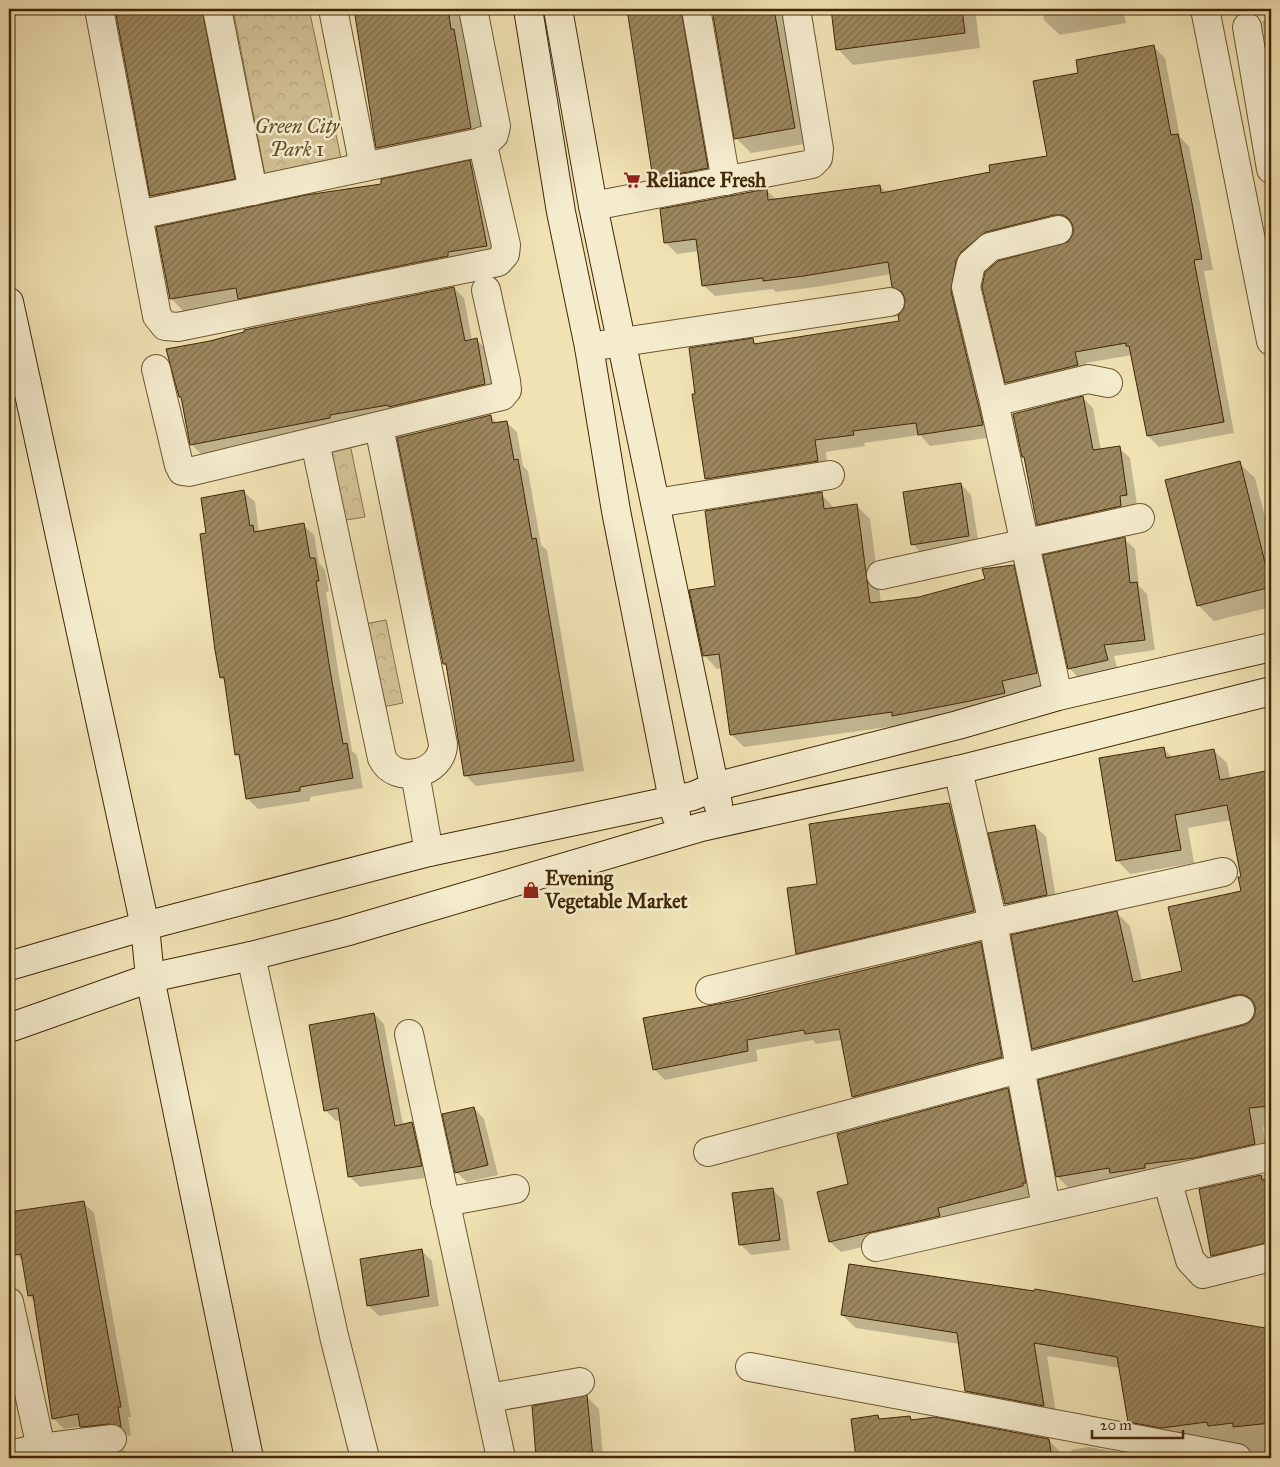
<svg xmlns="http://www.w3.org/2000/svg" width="1280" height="1467" font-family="'IM FELL Great Primer',serif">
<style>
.park{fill:url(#park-crowns);stroke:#89744d}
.shadow{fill:#0003}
.building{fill:url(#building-hatch);stroke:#402705}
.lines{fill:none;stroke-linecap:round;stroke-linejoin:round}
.street-casing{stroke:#6c5630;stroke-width:30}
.secondary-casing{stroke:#402705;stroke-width:30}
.street{stroke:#f5ecce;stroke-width:28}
.secondary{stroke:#f5ecce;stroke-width:28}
.labels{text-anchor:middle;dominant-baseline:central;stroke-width:5;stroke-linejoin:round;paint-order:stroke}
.park-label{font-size:20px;font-style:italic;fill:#644e29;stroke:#f5ecce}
.poi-label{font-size:20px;font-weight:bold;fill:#402705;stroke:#f5ecce;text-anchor:start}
</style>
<defs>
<pattern id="park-crowns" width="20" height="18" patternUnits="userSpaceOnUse" patternTransform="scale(1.25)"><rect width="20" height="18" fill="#d2c295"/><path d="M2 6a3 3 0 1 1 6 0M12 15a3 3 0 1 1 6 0" fill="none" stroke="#b5a77f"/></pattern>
<pattern id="building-hatch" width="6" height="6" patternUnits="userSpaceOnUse" patternTransform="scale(1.25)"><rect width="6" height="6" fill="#9c885f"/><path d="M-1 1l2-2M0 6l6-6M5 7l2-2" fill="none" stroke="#816f4c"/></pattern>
</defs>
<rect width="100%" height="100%" fill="#f0e2b3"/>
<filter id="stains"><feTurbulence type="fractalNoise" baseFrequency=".004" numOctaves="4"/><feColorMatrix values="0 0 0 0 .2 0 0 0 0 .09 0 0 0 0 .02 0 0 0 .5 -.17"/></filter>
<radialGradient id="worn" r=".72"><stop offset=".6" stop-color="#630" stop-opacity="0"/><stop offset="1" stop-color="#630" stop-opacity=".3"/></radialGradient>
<!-- park -->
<g class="park">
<path d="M233,9H309L344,172L267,185Z"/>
<path d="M350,444L365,517L327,523L315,448Z"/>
<path d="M386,620L403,703L363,711L348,627Z"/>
</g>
<!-- shadow -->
<g class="shadow">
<path d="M116,9H207L247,191L164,209L151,196Z"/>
<path d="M355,9H460L486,144L393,164L377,148Z"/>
<path d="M625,9H708L722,183L669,193L654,178L629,16Z"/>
<path d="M713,9H786L810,143L751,153L736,138Z"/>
<path d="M832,9H975L980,48L853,65L838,49Z"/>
<path d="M1043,9H1123L1126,23L1060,35L1044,20Z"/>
<path d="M1271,20V73L1262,21Z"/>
<path d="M1154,47L1165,58L1180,137L1189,147L1213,270L1204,271L1234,433L1159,447L1148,436L1132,355L1086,363L1088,377L1018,394L1007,382L1074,234V226H1066L972,264L994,437L930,446L920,435L864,443L865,446L826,452L828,472L718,490L706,479L697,395L753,340L757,344L900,322L905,309V298L894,286L891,274L816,287L776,292L773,289L715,296L703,285L699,251L677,254L665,242L766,190L777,200L880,186L887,193L991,173L1049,157L1080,74Z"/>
<path d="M470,162L484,175L500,259L184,312L171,298L382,185Z"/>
<path d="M454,288L464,298L472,340H477L487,350L495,394L202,455L191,444L182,399L167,350Z"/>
<path d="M1083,398L1093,408L1101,450L1119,448L1130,458L1137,505L1048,535L1038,524L1026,460L1023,457Z"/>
<path d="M490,416L498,424L506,422L517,432L523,466L528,471L541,545L547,550L584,771L476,786L465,775L448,668L444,664Z"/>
<path d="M1239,463L1255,478L1271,541V607L1214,621L1198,605Z"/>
<path d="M961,484L971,495L979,546L923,555L913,544Z"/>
<path d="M244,492L255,502L259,532L303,525L314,535L319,563L325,570L329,591L326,592L339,676L352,751L357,755L363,788L310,797V801L258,809L248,799L241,759L236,754L226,682L221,678L204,571L207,570L208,534Z"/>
<path d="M821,494L835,509L857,506L870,519L881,603L920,598L986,580L1013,567L1026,580L1049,686L906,729L902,725L744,747L731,734L722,668L717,669L704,655L716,587Z"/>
<path d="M1124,539L1135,549L1139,586L1147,594L1155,650L1114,656L1118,671L1080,679L1069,668Z"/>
<path d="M1164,749L1173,758L1213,750L1227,763L1230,779L1271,771V1125L1263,1127L1268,1157L1071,1190L1058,1177L1040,1081L1245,1026L1252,1022L1256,1015V1008H1250L1047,1062L1034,1049L1013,936L1117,913L1130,926L1142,981L1184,972L1242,892L1243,878L1231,820L1188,828L1194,863L1130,874L1117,860Z"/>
<path d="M949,804L960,815L984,922L808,964L797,953L819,885Z"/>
<path d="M1035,826L1046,837L1057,905L1016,914L1006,904Z"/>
<path d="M980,943L991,954L1012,1067L864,1107L853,1097L842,1040L816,1044L813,1040L756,1050L758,1061L665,1080L655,1070L645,1019L740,1001Z"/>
<path d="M374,1014L384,1024L403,1125L412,1123L422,1134L432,1177L360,1187L350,1177L341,1120L336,1121L325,1110Z"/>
<path d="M1008,1090L1018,1100L1033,1196L947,1218L949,1227L841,1252L830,1242L819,1192L850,1185Z"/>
<path d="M474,1108L484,1119L498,1175L467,1182L456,1172Z"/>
<path d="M1271,1173V1261L1227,1270L1212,1255L1201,1190Z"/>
<path d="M772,1189L783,1200L790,1250L751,1255L741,1245L734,1194Z"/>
<path d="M84,1203L94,1213L131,1417H128L131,1436L121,1434L92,1437L81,1426L64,1429L53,1418L35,1301L29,1296L24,1262L16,1254Z"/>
<path d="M422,1251L432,1261L439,1306L379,1316L368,1305Z"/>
<path d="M1036,1291L1271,1330V1458H1253V1455L1143,1435L1129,1421L1121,1368L1047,1356L1057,1419L980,1404L966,1391L960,1344L856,1328L842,1315L1035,1293Z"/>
<path d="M587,1397L599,1409L603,1458H537L533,1407Z"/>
<path d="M878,1417L881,1420L910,1417L914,1421L1049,1440L1059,1451L1061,1458H857L853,1420Z"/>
<path d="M1089,1447L1147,1458H1072L1071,1450Z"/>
<path d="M124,1450L133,1458H94L114,1456Z"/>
</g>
<!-- building -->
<g class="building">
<path d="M115,9H202L235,179L150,196Z"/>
<path d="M354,9H448L451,29H454L471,128L376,148Z"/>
<path d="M627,9H681L708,168L653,179Z"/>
<path d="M712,9H774L795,128L734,139Z"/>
<path d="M831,9H962L965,33L836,50Z"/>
<path d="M1154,45L1171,135L1178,134L1192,203L1202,259L1194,260L1224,422L1147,436L1129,346H1126V343L1075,352L1078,365L1005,383L982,287L985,272L998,261L1068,242L1073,234V226L1069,219L1063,215H1054L986,232L961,252L956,261L951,291L983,425L918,435L916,423L853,431L854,435L815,440L818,461L705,479L692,394H695L689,348L753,338L754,344L899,321L898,315L904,308L905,299L902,292L892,287L888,262L804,276L763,281V278L702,286L696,239L664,243L660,209L767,189L768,200L880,185L881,193L990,172L989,165L1047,156L1033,81L1078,73L1076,60Z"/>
<path d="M470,160L487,246L448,252V256L238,299L236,288L170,299L156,227L306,195L381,184V179Z"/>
<path d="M454,287L465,341L477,338L485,384L389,407L388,405L330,415V418L190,445L181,397H179L166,349L210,341L244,332V330Z"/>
<path d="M1083,396L1093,450L1120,446L1127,495L1120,496L1121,506L1037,525L1024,457H1022L1013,414Z"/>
<path d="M491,415L492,423L507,421L514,460L518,459L532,539L536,538L574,761L464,776L446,664H443L397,438Z"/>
<path d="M1240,461L1271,587L1197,606L1165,480Z"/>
<path d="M961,483L969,536L911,545L903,492Z"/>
<path d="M244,490L250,526L253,525L254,532L304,523L310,558H315L319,581H316L329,664L343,744L347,743L353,778L300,787V791L246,799L239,754L235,755L224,677L220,678L215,650L200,534L206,533L201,498Z"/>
<path d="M822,492L824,509L857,504L870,603L919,597L985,579L982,569L1014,565L1037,673L1002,681L1005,693L965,702L892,716V712L730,735L719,654L703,656L689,590L715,586L705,511Z"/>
<path d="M1125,537L1130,583L1137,582L1145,640L1104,645L1108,660L1068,669L1043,555Z"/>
<path d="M1164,747L1166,758L1214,749L1220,780L1271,770V1106L1249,1108L1255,1144L1194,1158L1145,1164V1168L1110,1173L1109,1168L1056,1177L1038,1080L1244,1025L1251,1021L1255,1014V1006L1251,999L1244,995H1236L1032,1049L1011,935L1117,911L1133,982L1182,971L1168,907L1241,891L1238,877H1241L1227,805L1175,815L1181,850L1116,861L1099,758Z"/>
<path d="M949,803L974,911L796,954L787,888L817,884L809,824Z"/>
<path d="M1035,825L1047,895L1005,904L988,833Z"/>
<path d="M981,942L1002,1057L852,1097L839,1029L805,1034L804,1030L747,1040L748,1051L653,1070L643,1018L740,1000Z"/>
<path d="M374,1013L395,1126L412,1122L422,1166L348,1177L338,1108L324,1111L309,1025Z"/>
<path d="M1008,1088L1026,1183H1023V1186L938,1208L940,1216L829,1242L817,1192L848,1184L837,1134Z"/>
<path d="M474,1107L488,1165L455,1173L442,1114Z"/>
<path d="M1261,1175L1262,1180L1271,1179V1242L1211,1256L1199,1189Z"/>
<path d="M773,1188L780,1240L739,1245L732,1193Z"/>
<path d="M84,1201L121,1407H118L121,1427L110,1424L80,1427L78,1414L52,1419L33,1295L28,1296L21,1254L15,1255L9,1212Z"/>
<path d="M422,1249L429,1296L367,1306L360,1259Z"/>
<path d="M849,1264L1034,1291L1035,1289L1271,1329V1423L1233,1427V1423L1208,1426L1207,1422L1161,1428L1128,1422L1117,1357L1034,1343L1044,1406L965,1391L957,1333L841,1315Z"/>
<path d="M587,1395L593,1458H536L532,1406Z"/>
<path d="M878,1415L879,1419L910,1416L911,1420L935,1417L1049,1439L1052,1458H856L851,1419Z"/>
</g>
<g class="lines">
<!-- street casing -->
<g class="street-casing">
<g id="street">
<path d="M99,9L157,316L165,326L178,327L498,262L505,254L506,245L482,141"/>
<path d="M217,9L253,191"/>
<path d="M333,9L364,167"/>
<path d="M696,9L726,181"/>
<path d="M1205,9L1271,341"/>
<path d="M1247,27L1271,169"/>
<path d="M593,206L812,164L818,158L819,149L796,9"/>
<path d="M138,215L487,141L494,135L496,126L473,9"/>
<path d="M589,347L890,302"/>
<path d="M156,369L179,465L182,471L189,472L502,396L507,390L506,381L486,290"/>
<path d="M994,402L1088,379L1108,383"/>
<path d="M315,442L382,758C395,786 443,774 443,744L379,427"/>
<path d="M656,503L830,475"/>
<path d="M881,575L1140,518"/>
<path d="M1058,696L994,402L966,287L971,264L990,247L1058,230"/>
<path d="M958,770L993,923L1046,1207"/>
<path d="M415,773L429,852"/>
<path d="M251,956L334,1336L365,1458"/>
<path d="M710,990L993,923L1223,872"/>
<path d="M409,1034L501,1458"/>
<path d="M708,1152L1240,1010"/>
<path d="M1167,1180L1190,1260L1203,1274L1271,1257"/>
<path d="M445,1202L515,1189"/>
<path d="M876,1247L1264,1158"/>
<path d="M9,1302L41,1448L9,1455"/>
<path d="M750,1367L1237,1458"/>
<path d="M489,1398L580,1382"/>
<path d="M41,1448L112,1439"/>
</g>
</g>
<!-- secondary casing -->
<g class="secondary-casing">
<g id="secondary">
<path d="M528,9L561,212L589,347L616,511L676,815"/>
<path d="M558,9L593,206L718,804"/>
<path d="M9,302L145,926L150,978L249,1458"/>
<path d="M9,966L145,926L429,852L693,796L714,787L958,725L1058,696L1271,647"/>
<path d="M9,1028L150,978L251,956L345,932L701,827L958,770L1271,691"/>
</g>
</g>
<!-- street -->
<use href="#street" class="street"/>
<!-- secondary -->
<use href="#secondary" class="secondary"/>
</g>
<!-- icons -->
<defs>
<g id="supermarket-bare" transform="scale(1.35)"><path d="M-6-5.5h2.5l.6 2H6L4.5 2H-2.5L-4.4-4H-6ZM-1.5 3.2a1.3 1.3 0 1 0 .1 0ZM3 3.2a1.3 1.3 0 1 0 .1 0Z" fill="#8f2418" stroke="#f5ecce" stroke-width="2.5" paint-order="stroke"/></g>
<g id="shop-bare" transform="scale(1.35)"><path d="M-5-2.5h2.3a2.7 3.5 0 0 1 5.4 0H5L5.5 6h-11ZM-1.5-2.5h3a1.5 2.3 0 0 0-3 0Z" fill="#8f2418" stroke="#f5ecce" stroke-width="2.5" paint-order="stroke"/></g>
</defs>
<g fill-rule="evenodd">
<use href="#supermarket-bare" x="632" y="180"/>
<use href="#shop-bare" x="531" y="890"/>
</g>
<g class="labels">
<!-- park labels -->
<g class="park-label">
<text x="297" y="126">Green City<tspan x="297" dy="23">Park 1</tspan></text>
</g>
<!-- poi labels -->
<g class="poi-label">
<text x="646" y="180">Reliance Fresh</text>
<text x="545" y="878">Evening<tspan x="545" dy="23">Vegetable Market</tspan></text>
</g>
</g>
<!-- margin -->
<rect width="1280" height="1467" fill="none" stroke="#f0e2b3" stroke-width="30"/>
<rect x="10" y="10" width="1260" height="1447" fill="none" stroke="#402705" stroke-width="2.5"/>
<rect x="15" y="15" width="1250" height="1437" fill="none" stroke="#402705"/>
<!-- scale -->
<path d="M1092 1430v8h91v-8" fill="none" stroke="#402705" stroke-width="2.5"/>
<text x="1100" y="1430" font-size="15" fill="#402705" stroke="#f5ecce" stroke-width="4" paint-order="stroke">20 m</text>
<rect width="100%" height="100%" filter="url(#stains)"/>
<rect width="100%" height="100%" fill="url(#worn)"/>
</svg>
